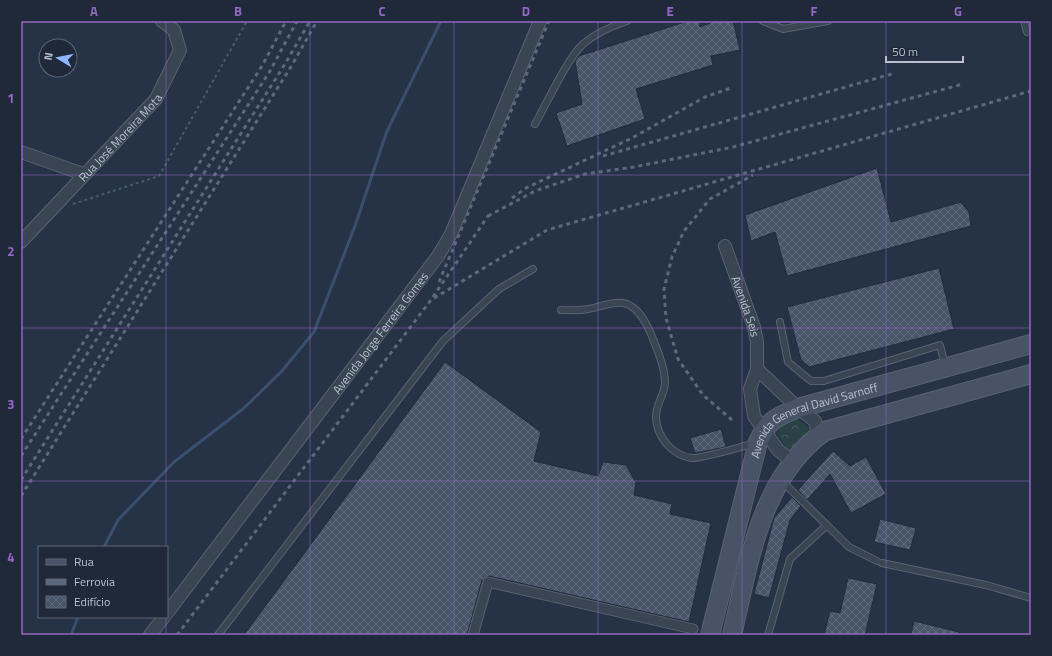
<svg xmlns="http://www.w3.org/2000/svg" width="1052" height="656" font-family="'Titillium Web',sans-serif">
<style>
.forest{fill:url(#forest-crowns)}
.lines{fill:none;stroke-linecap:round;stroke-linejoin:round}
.stream{stroke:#3a4f6e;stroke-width:3}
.building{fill:url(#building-cross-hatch);stroke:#212b3c}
.service-casing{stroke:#596271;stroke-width:8}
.pedestrian-casing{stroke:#596271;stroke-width:11}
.minor-casing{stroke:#596271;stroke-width:14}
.secondary-casing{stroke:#596271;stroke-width:20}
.path{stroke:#465e62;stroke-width:2;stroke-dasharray:3 3;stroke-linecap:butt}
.service{stroke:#3a4554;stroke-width:6}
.pedestrian{stroke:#3a4554;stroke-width:9}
.minor{stroke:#3a4554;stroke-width:12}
.secondary{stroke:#485367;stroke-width:18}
.rail{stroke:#5c687b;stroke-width:3;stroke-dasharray:4 4;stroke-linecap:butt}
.grid{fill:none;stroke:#9367c5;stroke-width:1;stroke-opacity:0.55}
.labels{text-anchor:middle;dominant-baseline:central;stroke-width:4;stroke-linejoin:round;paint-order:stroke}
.street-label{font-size:12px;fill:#b8c0ce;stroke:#1f293a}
.neatline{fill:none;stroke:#9367c5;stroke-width:1.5}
.grid-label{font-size:13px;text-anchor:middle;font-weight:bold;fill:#9367c5}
</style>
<defs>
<pattern id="forest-crowns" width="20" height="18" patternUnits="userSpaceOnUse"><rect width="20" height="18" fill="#284246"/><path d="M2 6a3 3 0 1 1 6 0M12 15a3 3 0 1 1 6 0" fill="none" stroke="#455c60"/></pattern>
<pattern id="building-cross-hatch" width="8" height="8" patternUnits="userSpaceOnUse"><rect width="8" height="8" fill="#475469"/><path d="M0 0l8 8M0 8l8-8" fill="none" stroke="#5f6b7d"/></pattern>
</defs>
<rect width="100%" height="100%" fill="#263245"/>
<!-- forest -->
<path class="forest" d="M797,419L809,428L810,437L796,450L786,448L778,435L779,428L787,423Z"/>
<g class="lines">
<!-- stream -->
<g class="stream">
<path d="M104,547L118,520L174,462L244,408L281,372L314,332L355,226L387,131L441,21"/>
<path d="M71,635L78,617"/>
</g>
</g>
<!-- building -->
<g class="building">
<path d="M688,21H699L700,27L715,21H733L740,50L711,56L713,65L636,89L645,119L567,146L556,113L582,104L575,61L579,56Z"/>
<path d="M877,168L891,222L961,202L969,212L971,226L787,276L775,232L751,241L745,215Z"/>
<path d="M939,268L954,329L809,367L801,360L787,307Z"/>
<path d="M445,362L541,432L534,461L598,476L603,462L626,465L636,483L634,495L672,504L670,514L711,523L689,622L489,576L482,580L467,635H244Z"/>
<path d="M721,429L726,447L695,453L690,438Z"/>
<path d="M833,451L850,466L866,457L886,494L851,513L830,474L807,500L798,490Z"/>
<path d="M792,497L801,506L790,520L769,598L754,594L774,518Z"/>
<path d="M880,519L916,528L910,550L874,542Z"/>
<path d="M848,578L877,584L865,635H824L830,611L840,613Z"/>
<path d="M914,621L959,632V635H911Z"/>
</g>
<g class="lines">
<!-- service casing -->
<g class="service-casing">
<g id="service">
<path d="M763,21L783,29L828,21"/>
<path d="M1024,21L1027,32"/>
<path d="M535,124C547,103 567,59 583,44C596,33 612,26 627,21"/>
<path d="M561,310C570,310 579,311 588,309C600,307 615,300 627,304C639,309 646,322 651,334C657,349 665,367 665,383C665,394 655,405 656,418C657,437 672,455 691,458C702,459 743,446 756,443"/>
<path d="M780,322L788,362L811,381H824L940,345L945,366"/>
<path d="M782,481L849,547L877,561"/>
<path d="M882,563L986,585L1031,598"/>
<path d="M218,635L443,341L499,289L533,269"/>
<path d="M768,635L790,559L827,525"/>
</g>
</g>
<!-- pedestrian casing -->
<g class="pedestrian-casing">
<path id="pedestrian" d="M473,635L488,582L693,629"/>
</g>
<!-- minor casing -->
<g class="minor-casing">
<g id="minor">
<path d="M21,152L83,174"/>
<path id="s1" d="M21,242L156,99L180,50L174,30L162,21"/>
<path id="s2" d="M725,246L754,327L757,342V369L750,389L754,416L778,450L787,457L795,459"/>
<path d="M757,369L798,408L815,421L818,435"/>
<path id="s3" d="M167,613L438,256L451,234L472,184L540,21"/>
<path d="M150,635L164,617"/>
</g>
</g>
<!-- secondary casing -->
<g class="secondary-casing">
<g id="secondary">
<path id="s4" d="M710,635L758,442C768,420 776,417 798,408L1031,344"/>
<path d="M732,635C749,563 760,477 825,431L1031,374"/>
</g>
</g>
<!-- path -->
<path class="path" d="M73,204L159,176L247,21"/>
<!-- service -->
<use href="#service" class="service"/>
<!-- pedestrian -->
<use href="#pedestrian" class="pedestrian"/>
<!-- minor -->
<use href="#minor" class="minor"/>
<!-- secondary -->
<use href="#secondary" class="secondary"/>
<!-- rail -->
<g class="rail">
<path d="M603,156L895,73"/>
<path d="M512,198L526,188L632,138L705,97L731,88"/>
<path d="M488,216L535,191L585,174L634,167L733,147L963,84"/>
<path d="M439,282L549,21"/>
<path d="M433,297L488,216L493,213"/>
<path d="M732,420L703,395L678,359L666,318L664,289L672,257L684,231L710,199L753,175"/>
<path d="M21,439L262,66L286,21"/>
<path d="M21,456L270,71L297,21"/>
<path d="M21,480L285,64L310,21"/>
<path d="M21,496L292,65L317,21"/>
<path d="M177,635L431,300L547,230L1031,91"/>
</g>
</g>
<!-- grid -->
<path class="grid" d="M166,21V547M310,21V635M454,21V635M598,21V635M742,21V635M886,21V635M21,175H1031M21,328H1031M21,481H1031M166,617V635"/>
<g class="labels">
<!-- street labels -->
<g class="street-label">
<text stroke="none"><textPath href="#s1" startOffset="144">Rua José Moreira Mota</textPath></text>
<text stroke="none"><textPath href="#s2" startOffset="64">Avenida Seis</textPath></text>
<text stroke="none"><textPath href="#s3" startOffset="352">Avenida Jorge Ferreira Gomes</textPath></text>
<text stroke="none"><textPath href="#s4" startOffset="259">Avenida General David Sarnoff</textPath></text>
</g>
</g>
<!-- border -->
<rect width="1052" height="656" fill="none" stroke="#1f293a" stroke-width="44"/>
<!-- legend -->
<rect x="38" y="546" width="130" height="72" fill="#1f293a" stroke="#5c6575"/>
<rect x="46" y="559" width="20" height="6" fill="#485367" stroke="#5c6575"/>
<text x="74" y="566" font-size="12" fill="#b8c0ce">Rua</text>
<rect x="46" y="579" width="20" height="6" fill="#5c687b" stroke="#5c6575"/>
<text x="74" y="586" font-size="12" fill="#b8c0ce">Ferrovia</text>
<rect x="46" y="596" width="20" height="12" fill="url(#building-cross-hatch)" stroke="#5c6575"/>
<text x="74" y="606" font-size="12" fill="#b8c0ce">Edifício</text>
<!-- north arrow -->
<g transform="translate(58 58) rotate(280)"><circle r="19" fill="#1f293a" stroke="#5c6575"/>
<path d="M0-3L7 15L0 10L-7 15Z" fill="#8cb6fe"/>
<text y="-6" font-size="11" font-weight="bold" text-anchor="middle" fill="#b8c0ce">N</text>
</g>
<!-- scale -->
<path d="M886 56v6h77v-6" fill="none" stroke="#b8c0ce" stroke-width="2"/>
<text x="892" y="56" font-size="12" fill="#b8c0ce" stroke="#1f293a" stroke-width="3" paint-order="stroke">50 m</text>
<rect x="22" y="22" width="1008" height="612" class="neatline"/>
<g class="grid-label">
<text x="94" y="16">A</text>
<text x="238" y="16">B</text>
<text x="382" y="16">C</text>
<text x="526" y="16">D</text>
<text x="670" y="16">E</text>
<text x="814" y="16">F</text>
<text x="958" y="16">G</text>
<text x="11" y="103">1</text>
<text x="11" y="256">2</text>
<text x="11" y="409">3</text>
<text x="11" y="562">4</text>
</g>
</svg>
